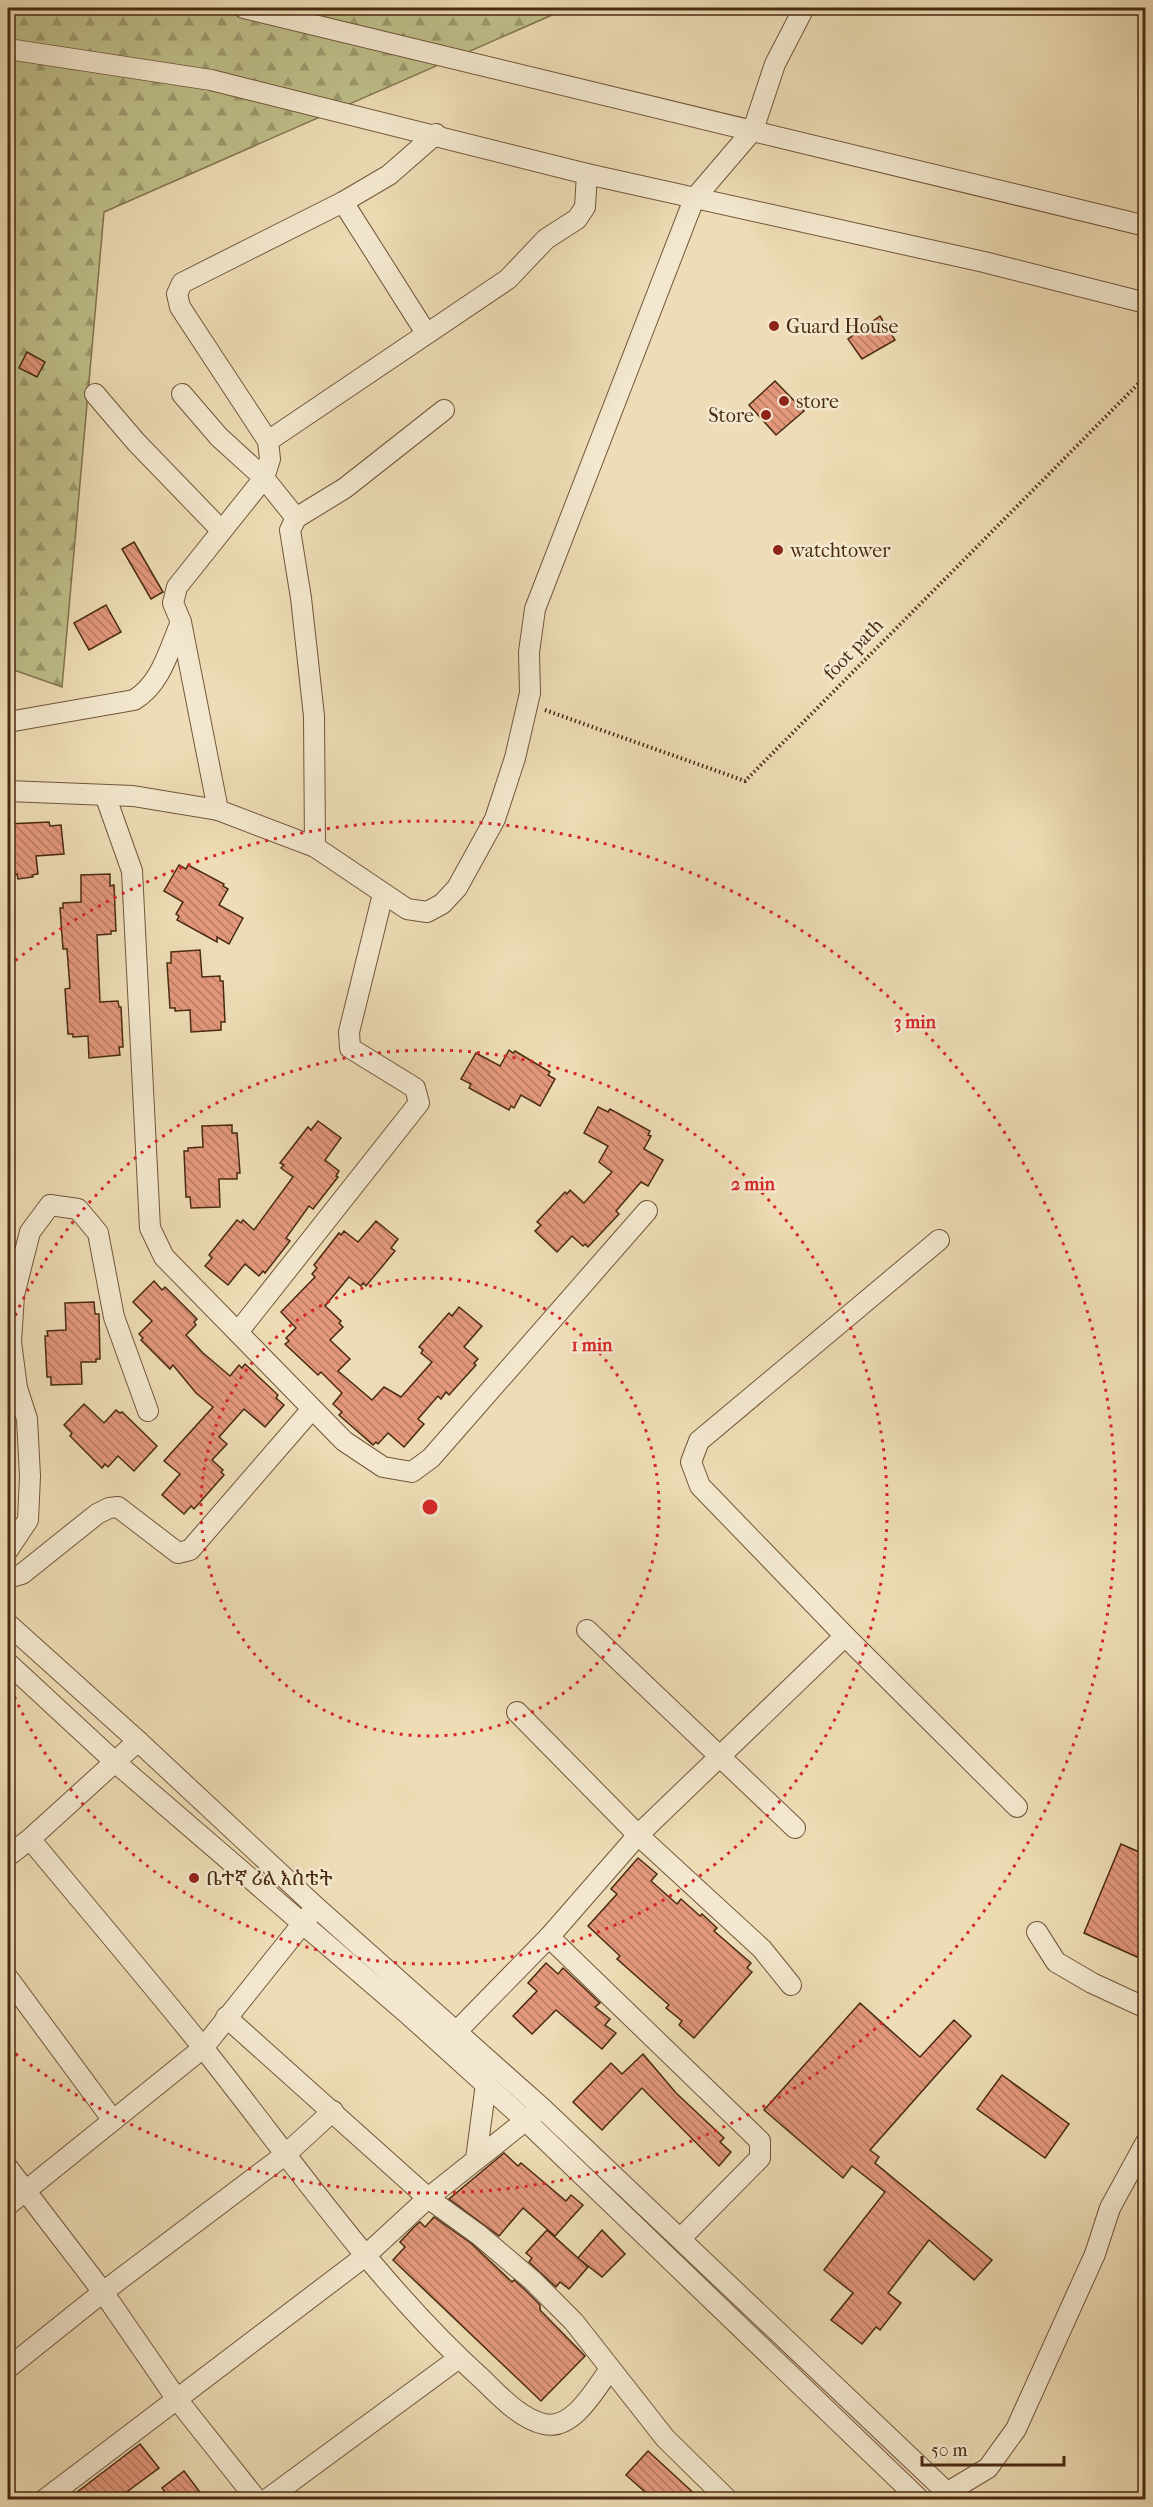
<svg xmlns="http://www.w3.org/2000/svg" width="1153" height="2507" font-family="'IM FELL French Canon','Noto Serif Ethiopic',serif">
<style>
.forest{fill:url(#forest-firs);stroke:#84744e;stroke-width:1.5}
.building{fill:url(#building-back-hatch);stroke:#492a11;stroke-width:1.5}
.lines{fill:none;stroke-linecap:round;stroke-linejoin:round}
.street-casing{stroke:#72563a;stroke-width:22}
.path{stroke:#492a11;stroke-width:4;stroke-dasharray:1.5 3;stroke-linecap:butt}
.street{stroke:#f3e8cf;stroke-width:20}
.ring{fill:none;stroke:#d62828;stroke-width:3;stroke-dasharray:3 6}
.poi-dot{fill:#8f2418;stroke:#f3e8cf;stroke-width:2}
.labels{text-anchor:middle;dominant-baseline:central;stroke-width:5;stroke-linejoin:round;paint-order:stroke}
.poi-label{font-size:20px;fill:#492a11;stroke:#f3e8cf;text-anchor:start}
.street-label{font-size:20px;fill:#492a11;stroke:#f3e8cf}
.centre{fill:#d62828;stroke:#f3e8cf;stroke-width:3}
.ring-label{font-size:18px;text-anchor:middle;font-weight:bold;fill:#d62828;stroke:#f3e8cf;stroke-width:5;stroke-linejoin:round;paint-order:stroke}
</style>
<defs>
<pattern id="forest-firs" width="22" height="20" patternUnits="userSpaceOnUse" patternTransform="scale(1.5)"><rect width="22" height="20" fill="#bebf8a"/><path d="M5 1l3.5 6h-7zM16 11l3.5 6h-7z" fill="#9c9b6f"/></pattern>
<pattern id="building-back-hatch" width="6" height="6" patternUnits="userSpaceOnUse" patternTransform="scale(1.5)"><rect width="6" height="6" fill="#e3987c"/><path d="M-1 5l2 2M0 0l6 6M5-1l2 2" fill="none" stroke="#ba7c64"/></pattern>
</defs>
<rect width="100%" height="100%" fill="#eddcb5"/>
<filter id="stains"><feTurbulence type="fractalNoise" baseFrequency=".00333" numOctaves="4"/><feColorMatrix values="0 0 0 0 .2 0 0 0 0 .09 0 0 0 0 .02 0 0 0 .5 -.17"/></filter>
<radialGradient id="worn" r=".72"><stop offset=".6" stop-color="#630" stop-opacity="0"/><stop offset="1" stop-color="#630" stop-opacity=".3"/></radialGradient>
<!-- forest -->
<path class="forest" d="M8,8H568L104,212L62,687L8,668Z"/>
<!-- building -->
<g class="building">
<path d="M880,316L895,340L862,359L848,339Z"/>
<path d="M27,352L45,362L37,377L19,368Z"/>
<path d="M775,381L804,411L776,435L749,405Z"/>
<path d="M134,542L163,592L151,599L122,549Z"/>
<path d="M106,605L121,632L89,650L74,623Z"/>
<path d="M49,822L50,826L61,825L64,854L36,856L38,874L32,875L33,877L18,879L17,874L8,875V824Z"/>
<path d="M179,865L186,869L188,865L224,884L223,886L228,889L219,905L243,918L229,944L217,937V942L177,920L179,916L176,914L183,902L164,891Z"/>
<path d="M110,874V886L114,885L116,931H111V934L97,935L100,1002L118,1001L119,1007H121L123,1047H119L120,1055L89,1058L88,1036L73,1037V1034H68L65,989L70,988L67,949H63L60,908H63V903L81,902V875Z"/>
<path d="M200,950L202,977L220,976V981H223L225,1022H221V1030L191,1032L190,1010L175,1011V1008H170L167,963H171V952Z"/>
<path d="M509,1050L513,1053L515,1051L550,1072L548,1075L555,1079L540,1106L521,1095L514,1108L511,1106L509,1110L469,1088L471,1084L461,1079L476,1053L500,1066Z"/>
<path d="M598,1107L608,1112L610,1109L650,1131L648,1135L651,1136L644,1149L663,1160L648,1186L641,1182L616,1211L619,1214L588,1247L585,1244L583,1246L572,1236L557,1252L535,1231L541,1225L537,1222L565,1192L567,1194L570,1190L584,1203L612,1172L599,1162L608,1146L584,1133Z"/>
<path d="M318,1121L341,1138L325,1160L339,1171L336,1176L338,1177L313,1209L309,1206L286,1238L290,1241L265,1273L263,1271L259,1276L245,1264L228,1285L205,1266L212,1258L209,1255L237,1220L241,1223L243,1220L254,1230L293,1177L281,1168L284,1165L280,1163L308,1127L311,1130Z"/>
<path d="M232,1125V1133H237L240,1173H237V1179H219L220,1207L191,1208L190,1197H186L184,1151H188V1148L203,1147L202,1126Z"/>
<path d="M376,1221L398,1239L391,1248L395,1251L366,1286L363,1283L361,1286L349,1277L325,1306L341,1321L339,1323L343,1327L330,1340L350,1359L338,1371L372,1400L384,1387L401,1397L432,1362L421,1353L423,1350L419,1347L449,1313L452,1316L459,1307L482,1326L464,1347L478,1359L474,1363L476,1365L449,1395L446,1392L441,1399L438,1396L418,1419L424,1424L404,1447L388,1433L378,1444L376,1442L373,1445L339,1415L342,1412L333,1404L342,1393L321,1372L318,1375L285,1344L289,1341L286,1338L296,1328L281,1312L315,1277L312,1274L317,1268L314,1265L339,1233L341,1235L344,1231L358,1242Z"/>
<path d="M154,1281L162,1290L165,1287L197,1319L194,1322L196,1325L186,1335L203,1353L230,1376L239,1365L242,1368L245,1364L278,1395L276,1398L284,1405L265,1427L244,1409L219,1437L227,1444L212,1460L223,1470L221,1472L224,1475L194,1509L191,1506L184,1514L162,1495L180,1474L164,1461L213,1407L196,1393L173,1365L170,1369L141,1340L143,1338L139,1334L152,1321L133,1302Z"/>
<path d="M94,1302L95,1314H99L100,1359H96V1362H81L82,1384L51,1385V1377H47L45,1336H48L47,1331L66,1330L65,1303Z"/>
<path d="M84,1404L104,1423L116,1410L120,1413L122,1412L157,1446L134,1471L118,1456L108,1467L105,1464L102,1468L70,1436L72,1433L64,1425Z"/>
<path d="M1121,1844L1146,1855V1961L1084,1933Z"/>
<path d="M638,1858L657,1874L651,1881L677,1904L681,1899L700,1916L702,1914L717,1928L714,1931L751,1963L747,1968L752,1972L694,2038L679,2025L682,2021L666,2008L669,2005L617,1959L620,1956L588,1926L617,1894L611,1889Z"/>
<path d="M546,1963L558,1974L563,1968L600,2003L595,2007L610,2019L605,2025L616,2033L602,2049L556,2010L532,2034L513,2016L537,1991L528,1983Z"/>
<path d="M860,2003L920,2057L954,2020L971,2036L870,2150L879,2157L875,2163L992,2260L974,2280L929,2240L888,2293L901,2303L880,2330L876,2327L862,2344L831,2320L853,2293L824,2270L885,2192L852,2166L843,2178L764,2110Z"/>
<path d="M643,2054L676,2093L724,2138L720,2142L731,2152L719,2166L642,2088L602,2130L573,2102L611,2063L622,2074Z"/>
<path d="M1002,2075L1069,2124L1045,2158L977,2109Z"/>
<path d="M504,2153L518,2166L521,2163L566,2201L571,2195L583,2205L555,2236L523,2208L499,2236L449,2199Z"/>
<path d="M434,2217L472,2244L512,2282L514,2280L524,2289L540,2305V2310L585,2356L541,2401L393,2260L405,2247L400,2242L415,2226L420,2222L425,2227Z"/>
<path d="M547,2230L588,2267L569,2289L560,2282L556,2287L529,2262L532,2258L526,2253Z"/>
<path d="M602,2230L625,2254L602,2277L578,2258Z"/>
<path d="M140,2444L159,2468L117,2499H68Z"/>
<path d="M648,2451L686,2486L700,2499H653L626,2475Z"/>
<path d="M184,2471L205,2499H170L162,2488Z"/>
</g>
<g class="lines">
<!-- street casing -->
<g class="street-casing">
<g id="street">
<path d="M244,8L1146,226"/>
<path d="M8,49L211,80L587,174L984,262L1146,303"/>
<path d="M343,202L426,333"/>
<path d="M95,394L136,442L221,530"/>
<path d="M182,394L219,437L264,478L177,587L173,603L181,622L218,810"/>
<path d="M268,441L508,279L546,239L577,219L585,207L587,174"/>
<path d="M296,518L345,488L444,410"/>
<path d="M8,722L134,700C161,684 169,650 181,622"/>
<path d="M8,791L133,796L218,810L315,847L407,909L427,912L442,904L457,888L495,819L515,758L530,693L529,652L535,609L694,199L753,130L775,64L804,8"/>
<path d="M105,795L132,871L150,1228L164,1257L344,1441L383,1467L412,1472L431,1458L647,1211"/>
<path d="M315,847L314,716L301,598L290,530L296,518L264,478L270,459L268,441L180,307L177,294L182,283L343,202L389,175L436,134"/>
<path d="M939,1240L699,1441L691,1462L700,1486L845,1636L1017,1807"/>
<path d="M238,1332L419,1103L415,1088L350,1048L349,1032L383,894"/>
<path d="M8,1550L28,1520L30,1476L27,1419L17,1388L11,1342L14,1295L30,1232L50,1205L78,1209L98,1233L114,1317L148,1411"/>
<path d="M8,1578L22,1574L97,1514L109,1508L118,1507L178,1553L190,1550L312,1409"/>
<path d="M8,1624L138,1741L316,1907L542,2108L955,2500"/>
<path d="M587,1630L795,1828"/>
<path d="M8,1663L115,1762L410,2016L525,2120L920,2500"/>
<path d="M517,1712L638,1835L762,1949L791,1985"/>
<path d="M30,1839C88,1909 147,1978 204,2049C294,2162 375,2282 482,2379C499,2395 520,2419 544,2424C573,2431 596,2388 610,2369"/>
<path d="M8,1856L30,1839L138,1741"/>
<path d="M1037,1932L1056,1962L1092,1983L1146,2008"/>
<path d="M549,1937L760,2141V2158L681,2238"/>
<path d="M8,1978L112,2119"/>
<path d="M226,2017L428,2198L479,2235L532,2280L574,2322L665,2438L728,2500"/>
<path d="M457,2031L549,1937L638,1835L845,1636"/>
<path d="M476,2159L487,2076"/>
<path d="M8,2168L103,2292L176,2398L257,2500"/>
<path d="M8,2205L203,2048L311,1913"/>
<path d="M8,2368L103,2292L286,2154L333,2111"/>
<path d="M948,2492L988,2468L1016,2429L1095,2254L1110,2208L1146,2142"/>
<path d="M44,2500L364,2257L428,2198L535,2113"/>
<path d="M266,2500L459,2358"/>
</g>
</g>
<!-- path -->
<path class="path" d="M545,710L745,781L1146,376"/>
<!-- street -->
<use href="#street" class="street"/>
</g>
<!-- distance rings -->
<g class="ring">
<circle cx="430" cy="1507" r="229"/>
<path d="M8 1332A457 457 0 1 1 8 1682"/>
<path d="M8 966A686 686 0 1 1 8 2048"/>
</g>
<!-- markers -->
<g class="poi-dot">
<circle cx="774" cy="326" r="6"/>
<circle cx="784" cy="401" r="6"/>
<circle cx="766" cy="415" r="6"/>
<circle cx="778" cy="550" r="6"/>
<circle cx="194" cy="1878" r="6"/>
</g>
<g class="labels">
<!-- poi labels -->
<g class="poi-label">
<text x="786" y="326">Guard House</text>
<text x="796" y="401">store</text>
<text x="754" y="415" text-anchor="end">Store</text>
<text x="790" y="550">watchtower</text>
<text x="206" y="1878">ቤተኛ ሪል እስቴት</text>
</g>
<!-- street labels -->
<g class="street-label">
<text transform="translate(853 649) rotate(-46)">foot path</text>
</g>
</g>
<circle cx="430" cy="1507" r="9" class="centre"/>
<g class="ring-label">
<text x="915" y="1028">3 min</text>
<text x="753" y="1190">2 min</text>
<text x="592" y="1351">1 min</text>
</g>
<!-- margin -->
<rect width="1153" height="2507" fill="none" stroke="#eddcb5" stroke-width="30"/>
<rect x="9" y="9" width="1135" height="2489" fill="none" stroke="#492a11" stroke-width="3"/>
<rect x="15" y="15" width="1123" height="2477" fill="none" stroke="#492a11" stroke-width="1.5"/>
<!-- scale -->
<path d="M922 2456v9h142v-9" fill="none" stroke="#492a11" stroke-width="3"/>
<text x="931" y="2456" font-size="18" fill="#492a11" stroke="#f3e8cf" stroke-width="4.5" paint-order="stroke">50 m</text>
<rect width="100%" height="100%" filter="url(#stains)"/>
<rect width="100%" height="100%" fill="url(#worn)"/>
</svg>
